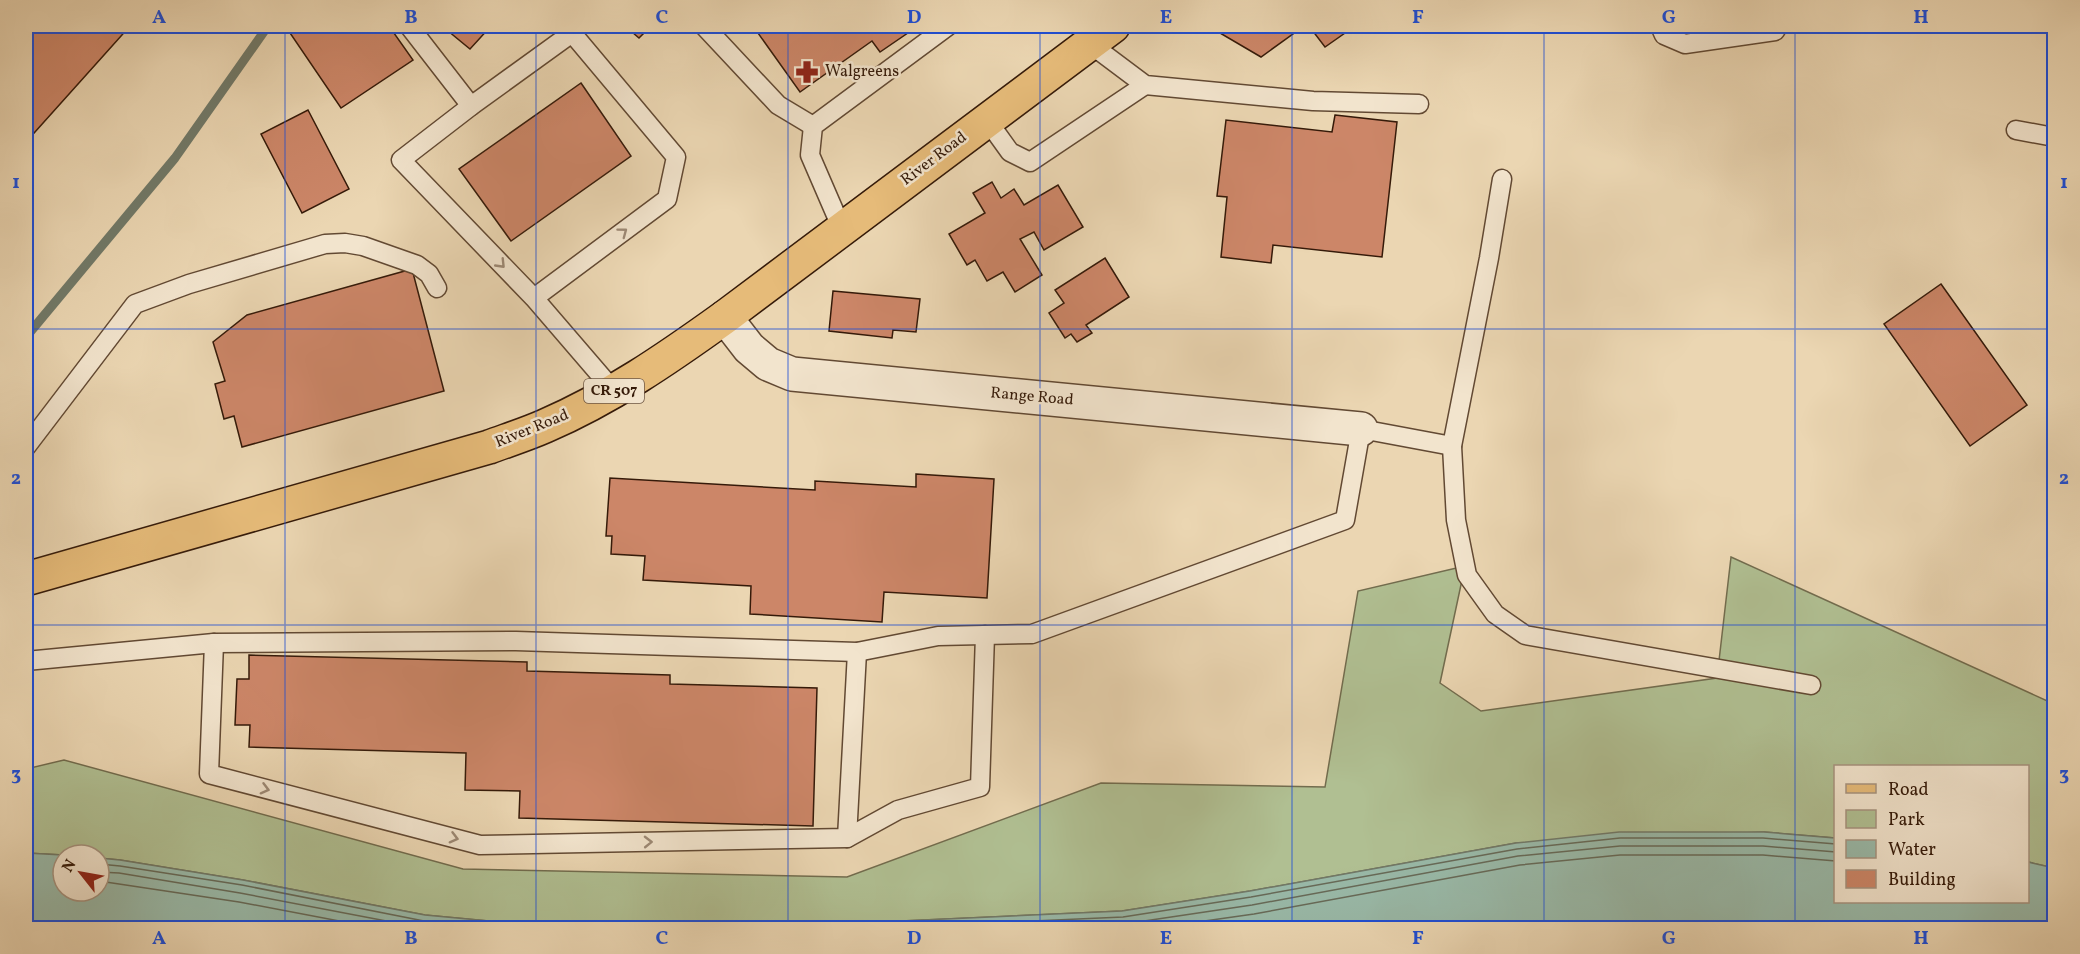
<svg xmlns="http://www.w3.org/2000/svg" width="2080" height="954" font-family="Vollkorn,serif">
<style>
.green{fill:#b0bf92;stroke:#726c4e;stroke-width:1.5}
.water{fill:#99b9a8;stroke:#717968;stroke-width:1.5}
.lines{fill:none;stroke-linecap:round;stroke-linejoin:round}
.shore{stroke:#676a58;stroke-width:1.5}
.stream{stroke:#717968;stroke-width:9}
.building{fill:#cc8668;stroke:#351a09;stroke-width:1.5}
.service-casing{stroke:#624933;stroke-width:21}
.minor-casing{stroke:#624933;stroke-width:36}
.primary-casing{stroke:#351a09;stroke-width:36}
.service{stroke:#f2e4cd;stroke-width:18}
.minor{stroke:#f2e4cd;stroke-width:33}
.primary{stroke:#e6bb79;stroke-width:33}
.oneway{stroke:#9d8975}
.grid{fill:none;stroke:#1d4ed8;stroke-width:1.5;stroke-opacity:0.55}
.labels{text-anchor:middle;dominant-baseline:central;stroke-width:5;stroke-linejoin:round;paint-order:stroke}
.shield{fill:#f2e4cd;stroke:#6e5744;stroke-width:1.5}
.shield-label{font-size:15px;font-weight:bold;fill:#351a09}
.poi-label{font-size:16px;fill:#351a09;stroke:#f2e4cd;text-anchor:start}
.street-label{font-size:16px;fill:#351a09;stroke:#f2e4cd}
.neatline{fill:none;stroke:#1d4ed8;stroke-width:2}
.grid-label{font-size:20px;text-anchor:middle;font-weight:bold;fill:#1d4ed8}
</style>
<rect width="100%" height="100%" fill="#ebd6b2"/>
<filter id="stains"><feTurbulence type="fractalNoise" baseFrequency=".00333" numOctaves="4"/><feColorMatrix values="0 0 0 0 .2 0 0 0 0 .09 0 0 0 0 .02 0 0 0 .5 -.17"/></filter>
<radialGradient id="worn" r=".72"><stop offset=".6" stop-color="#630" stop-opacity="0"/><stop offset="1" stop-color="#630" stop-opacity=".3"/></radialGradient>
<!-- green -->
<path class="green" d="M1731,557L2054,704V868L2028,862V766H1836L1835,838L1764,832L1516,843L1250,891L1122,911L747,928L552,927L425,915L243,880L120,860L99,858V855H63L26,853V769L64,760L463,869L847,877L1101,783L1325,787L1358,591L1465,566L1440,683L1481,711L1717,678Z"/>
<!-- water -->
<g class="water">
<path d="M1619,832H1764L1835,838L1836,902H2028V862L2054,868V928H747L1122,911L1250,891L1516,843Z"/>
<path d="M26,853L63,855V891H99V858L120,860L243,880L425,915L552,927L616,928H26Z"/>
</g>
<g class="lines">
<!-- shore -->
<g class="shore">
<path d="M99,864L120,866L242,885L424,921L503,928"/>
<path d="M99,872L119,873L240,893L423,928"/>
<path d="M99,881L239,902L376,928"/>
<path d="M875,928L1123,917L1251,897L1517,849L1620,838H1763L1836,844"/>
<path d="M1032,928L1124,924L1252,905L1518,856L1620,846H1763L1836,852"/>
<path d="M1155,928L1254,914L1520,865L1620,855H1763L1836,861"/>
</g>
<!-- stream -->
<path class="stream" d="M26,337L175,158L268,26"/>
</g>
<!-- building -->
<g class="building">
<path d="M26,26H130L26,142Z"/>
<path d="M295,26H389L413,60L341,108L288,30Z"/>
<path d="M442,26H491L470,49Z"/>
<path d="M625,26H640L646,31L639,38Z"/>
<path d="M753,26H918L880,52L872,41L800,92Z"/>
<path d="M1208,26H1304L1261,57Z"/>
<path d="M1309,26H1355L1325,47Z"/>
<path d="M581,83L631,156L511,241L459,169Z"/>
<path d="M308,110L349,189L302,213L261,134Z"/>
<path d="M1335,115L1397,122L1382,257L1273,245L1271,263L1221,257L1227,197L1217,196L1226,120L1332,132Z"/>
<path d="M992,182L1001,198L1014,189L1024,205L1058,185L1083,227L1044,250L1034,232L1020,239L1042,275L1015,292L1003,272L987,281L975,260L967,265L949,234L985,213L973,193Z"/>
<path d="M1105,258L1129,297L1086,325L1092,333L1077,342L1071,334L1065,338L1049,313L1064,303L1055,290Z"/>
<path d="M412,269L444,391L242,447L234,416L224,419L215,384L225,381L213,342L247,315Z"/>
<path d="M1941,284L2027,405L1970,446L1884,324Z"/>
<path d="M833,291L920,299L916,332L893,330L892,338L829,331Z"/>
<path d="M916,474L994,479L987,598L884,592L882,622L750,614L751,586L643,580L645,556L611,554L612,536H606L610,478L815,490V481L916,487Z"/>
<path d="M249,655L527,662V671L670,675V684L817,688L813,826L519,818L520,791L465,790L466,753L249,747L250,725H235L237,679H249Z"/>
</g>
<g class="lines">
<!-- service casing -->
<g class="service-casing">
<g id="service">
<path d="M409,26L471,106"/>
<path d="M704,26L778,105L813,126"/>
<path d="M1660,26L1664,35L1685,44L1775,31L1778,26"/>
<path d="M1089,43L1145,85L1313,101L1419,104"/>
<path d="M987,120L1010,152L1030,162L1145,85"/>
<path d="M2016,130L2054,137"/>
<path d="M842,229L810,155L813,126L948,26"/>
<path d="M534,298L667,199L676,157L572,33L471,106L401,160L534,298L614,391"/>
<path d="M1452,446L1456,520L1467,575L1495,614L1525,635L1811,685"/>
<path d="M26,447L135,304L189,284L325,244L345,243L363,246L417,265L429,274L437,288"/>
<path d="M214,643L209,774L480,845L847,838L898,810L980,787L985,635"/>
<path d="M26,661L214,643L516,641L857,652L938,636L1032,634L1345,520L1361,429L1452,446L1489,258L1502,179"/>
<path d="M847,838L857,652"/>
</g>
</g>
<!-- minor casing -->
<g class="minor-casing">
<path id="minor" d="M725,317L749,348L768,364L792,374L1361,429"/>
</g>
<!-- primary casing -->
<g class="primary-casing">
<path id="primary" d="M26,579L489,447C508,440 527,434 545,426C610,398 668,358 725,317L1113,26"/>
</g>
<!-- service -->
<use href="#service" class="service"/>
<!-- minor -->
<use href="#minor" class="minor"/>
<!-- primary -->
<use href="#primary" class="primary"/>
</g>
<!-- one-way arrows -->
<defs><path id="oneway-chevron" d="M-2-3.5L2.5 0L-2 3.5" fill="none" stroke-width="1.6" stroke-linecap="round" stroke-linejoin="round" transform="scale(1.5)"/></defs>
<g class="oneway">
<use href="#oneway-chevron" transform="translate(623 232) rotate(-37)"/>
<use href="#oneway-chevron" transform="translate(501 264) rotate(46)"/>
<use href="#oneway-chevron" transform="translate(265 789) rotate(15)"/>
<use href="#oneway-chevron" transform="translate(454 838) rotate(15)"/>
<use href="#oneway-chevron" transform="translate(648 842) rotate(-1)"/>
</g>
<!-- grid -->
<path class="grid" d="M285,26V928M536,26V928M788,26V928M1040,26V928M1292,26V928M1544,26V928M1795,26V928M26,329H2054M26,625H2054"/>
<!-- icons -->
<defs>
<g id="pharmacy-bare" transform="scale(1.8)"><path d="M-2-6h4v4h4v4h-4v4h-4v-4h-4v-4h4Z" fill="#8f2418" stroke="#f2e4cd" stroke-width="2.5" paint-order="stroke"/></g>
</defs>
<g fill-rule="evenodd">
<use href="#pharmacy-bare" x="807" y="72"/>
</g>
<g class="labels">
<!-- shield labels -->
<rect class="shield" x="584" y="379" width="60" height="24" rx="4.5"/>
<g class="shield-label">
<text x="614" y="391">CR 507</text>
</g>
<!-- poi labels -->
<g class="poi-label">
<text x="825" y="72">Walgreens</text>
</g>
<!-- street labels -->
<g class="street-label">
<text transform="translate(934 159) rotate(-37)">River Road</text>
<text transform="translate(1032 397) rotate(5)">Range Road</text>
<text transform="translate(532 429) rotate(-22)">River Road</text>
</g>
</g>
<!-- margin -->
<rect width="2080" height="954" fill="none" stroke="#ebd6b2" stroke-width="66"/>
<!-- legend -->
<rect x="1834" y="765" width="195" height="138" fill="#f2e4cd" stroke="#a6937f" stroke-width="1.5"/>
<rect x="1846" y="784" width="30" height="9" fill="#e6bb79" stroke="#a6937f" stroke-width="1.5"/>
<text x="1888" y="795" font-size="18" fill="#351a09">Road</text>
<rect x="1846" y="810" width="30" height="18" fill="#b0bf92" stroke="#a6937f" stroke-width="1.5"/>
<text x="1888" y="825" font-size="18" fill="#351a09">Park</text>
<rect x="1846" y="840" width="30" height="18" fill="#99b9a8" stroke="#a6937f" stroke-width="1.5"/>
<text x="1888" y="855" font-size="18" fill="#351a09">Water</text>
<rect x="1846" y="870" width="30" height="18" fill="#cc8668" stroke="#a6937f" stroke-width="1.5"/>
<text x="1888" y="885" font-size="18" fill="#351a09">Building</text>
<!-- north arrow -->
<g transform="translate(81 873) rotate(301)"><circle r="28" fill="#f2e4cd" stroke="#a6937f" stroke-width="1.5"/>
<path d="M0-4.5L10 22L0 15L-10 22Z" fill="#8f2418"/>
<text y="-9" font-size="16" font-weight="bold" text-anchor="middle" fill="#351a09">N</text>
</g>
<rect x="33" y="33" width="2014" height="888" class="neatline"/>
<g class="grid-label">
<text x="159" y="23">A</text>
<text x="411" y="23">B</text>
<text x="662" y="23">C</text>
<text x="914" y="23">D</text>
<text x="1166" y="23">E</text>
<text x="1418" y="23">F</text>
<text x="1669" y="23">G</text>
<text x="1921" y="23">H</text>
<text x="16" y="188">1</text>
<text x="2064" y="188">1</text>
<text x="16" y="484">2</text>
<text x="2064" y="484">2</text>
<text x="16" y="780">3</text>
<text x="2064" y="780">3</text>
<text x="159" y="944">A</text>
<text x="411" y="944">B</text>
<text x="662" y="944">C</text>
<text x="914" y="944">D</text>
<text x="1166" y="944">E</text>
<text x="1418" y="944">F</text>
<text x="1669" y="944">G</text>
<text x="1921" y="944">H</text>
</g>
<rect width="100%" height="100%" filter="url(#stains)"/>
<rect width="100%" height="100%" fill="url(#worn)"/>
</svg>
